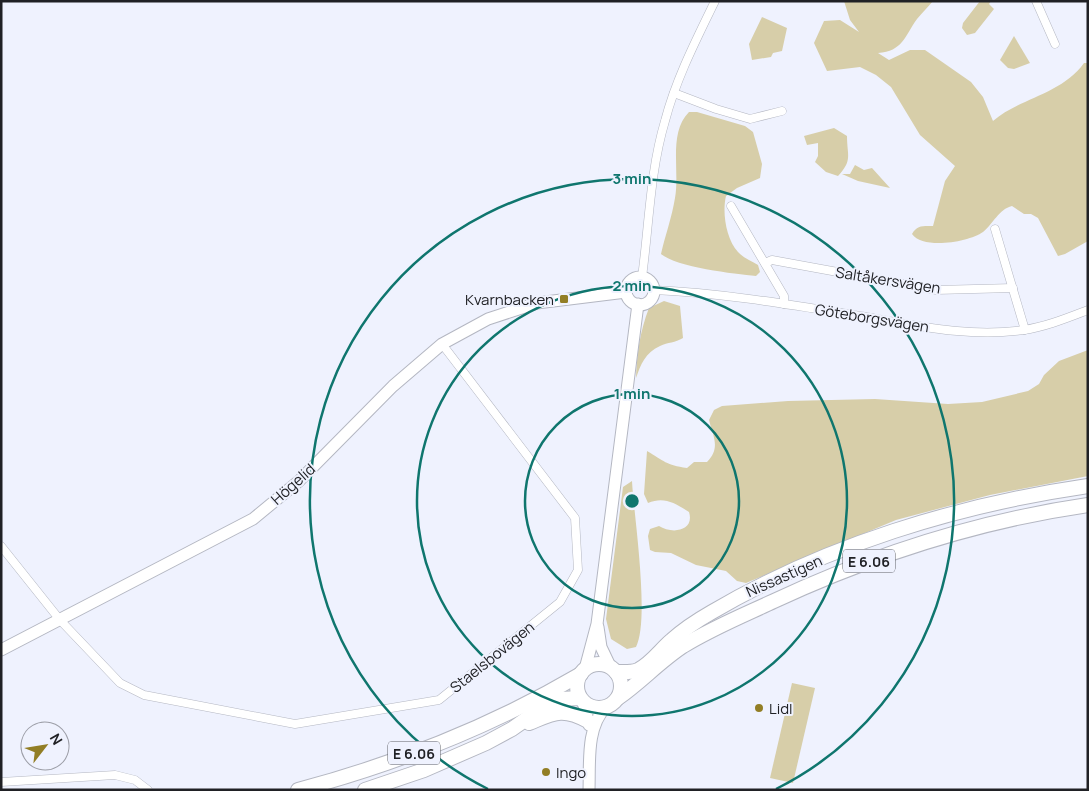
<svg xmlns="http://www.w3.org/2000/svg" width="1089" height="791" font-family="Manrope,sans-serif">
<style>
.green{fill:#d7cea9}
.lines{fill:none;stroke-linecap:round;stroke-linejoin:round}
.street-casing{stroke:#b4b7c2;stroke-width:9}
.secondary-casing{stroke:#b4b7c2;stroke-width:13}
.highway-casing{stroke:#b4b7c2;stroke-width:16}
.street{stroke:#fff;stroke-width:8}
.secondary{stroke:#fff;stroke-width:11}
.highway{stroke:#fff;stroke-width:14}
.ring{fill:none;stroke:#0f766e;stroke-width:2.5}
.poi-dot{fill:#927e25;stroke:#eff2fe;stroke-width:2}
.labels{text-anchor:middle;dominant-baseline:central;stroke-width:4;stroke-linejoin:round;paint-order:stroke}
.shield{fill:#eff2fe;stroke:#5e6066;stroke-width:1}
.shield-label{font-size:14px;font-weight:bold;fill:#202125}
.street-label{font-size:15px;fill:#202125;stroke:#eff2fe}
.poi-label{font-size:15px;fill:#202125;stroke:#eff2fe;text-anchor:start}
.centre{fill:#0f766e;stroke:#eff2fe;stroke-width:2.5}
.ring-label{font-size:15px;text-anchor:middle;font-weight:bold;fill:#0f766e;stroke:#eff2fe;stroke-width:4;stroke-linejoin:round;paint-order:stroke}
</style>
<rect width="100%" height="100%" fill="#eff2fe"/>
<!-- green -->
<g class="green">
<path d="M844,1H933C928,7 922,13 917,19C904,37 903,51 878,53L889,60L910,50H925L971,82L983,97L993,121C1020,98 1062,94 1084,63H1088V241L1065,254L1058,256L1038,218L1031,214H1024L1012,206C999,209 993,224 983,232C969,242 923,250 912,234C917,225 923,226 933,226L945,181L955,166L920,135L891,87L876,75L860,67L827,71L814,43L824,21L840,20L859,32L850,20Z"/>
<path d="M980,1H991L989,4L994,9L975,33L967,35L962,28L963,23Z"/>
<path d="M762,17L787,28L782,51L773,53L771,57L752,60L749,44Z"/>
<path d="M1014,36L1030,63L1014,69L1008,68L1000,60Z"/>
<path d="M689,112H697L745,126L753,132L762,164L760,178L737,188L726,196C722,212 726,239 738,252C743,258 752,261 758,265L760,272L756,276C735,274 676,267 661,254C665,236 672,217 675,198C680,171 668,133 689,112Z"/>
<path d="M834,128L847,136C847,156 853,160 838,176L826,172L815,162L818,156V143L807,145L804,136Z"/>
<path d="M855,165L864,170L872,168L890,188L858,181L842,174H850Z"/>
<path d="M664,301L680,306L683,338C675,343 668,342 660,346C645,353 641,364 636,378C637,353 640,331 649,308Z"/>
<path d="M1088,350V476L990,495L896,520L746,583L737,581L726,571L696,565L671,553L655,552L650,550L648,536L650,529L659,526C671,534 695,532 689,512C675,503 664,496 648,503L644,494L647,451C664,461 666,465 687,468L694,462H707C721,448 713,436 709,420L714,410L722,406L788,401L875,399L948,404L982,402L1028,391L1039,384L1044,375L1059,361Z"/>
<path d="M632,481C634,517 650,619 636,647L627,649L611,639L606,619L623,487Z"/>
<path d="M792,683L815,688L793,783L770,778Z"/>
</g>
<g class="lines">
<!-- street casing -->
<g class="street-casing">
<g id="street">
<path d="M1036,1L1055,44"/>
<path d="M674,93L716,109L750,119L782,111"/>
<path d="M731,206L784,296V304"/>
<path d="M995,229L1025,330"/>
<path d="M765,263L772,260L936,290L1013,288"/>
<path d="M642,277C649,226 650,171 665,121C676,79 696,40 715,1"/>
<path d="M654,290C723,293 792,305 861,316C914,325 969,338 1023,330C1045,327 1067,318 1088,310"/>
<path d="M1,546L60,620L120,683L144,695L295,724L439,700L560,602L578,570L575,518L442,344"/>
<path d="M1,782L115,775L135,780L148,790"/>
</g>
</g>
<!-- secondary casing -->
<g class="secondary-casing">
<g id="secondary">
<circle cx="640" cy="291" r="14"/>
<path d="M598,627L601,647L611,668"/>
<path d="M1,650L253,519L299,481L393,386L442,344L488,319L537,303L626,292"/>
<path d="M585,669L597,624L638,304"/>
<path d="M583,701L589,725"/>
<path d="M589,790C590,763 586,727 606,707"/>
</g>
</g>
<!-- highway casing -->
<g class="highway-casing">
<g id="highway">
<circle cx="599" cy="686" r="22"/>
<path d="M616,672C623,672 631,673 638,670C651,664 661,649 672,640C684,629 698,620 712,612C826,545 958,505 1088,486"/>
<path d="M618,698C641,682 660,661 683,646C712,628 744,615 774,601C875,554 978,521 1088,505"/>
<path d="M529,723C554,713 562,707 588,721"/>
<path d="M298,790C396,764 494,725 581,674"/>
<path d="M365,790L424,770L486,743L512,729L549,703L561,699L580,698"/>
</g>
</g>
<!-- street -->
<use href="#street" class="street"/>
<!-- secondary -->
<use href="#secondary" class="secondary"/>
<!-- highway -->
<use href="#highway" class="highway"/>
</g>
<!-- distance rings -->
<g class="ring">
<circle cx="632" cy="501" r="107"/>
<circle cx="632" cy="501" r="215"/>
<path d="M488 789A322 322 0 1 1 776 789"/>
</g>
<!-- markers -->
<g class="poi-dot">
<rect x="559" y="294" width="10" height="10" rx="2.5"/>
<circle cx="759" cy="708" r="5"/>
<circle cx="546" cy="772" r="5"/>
</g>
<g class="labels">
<!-- shield labels -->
<g class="shield">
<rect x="843" y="549.5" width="52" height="23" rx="4"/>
<rect x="388" y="741.5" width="52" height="23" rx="4"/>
</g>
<g class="shield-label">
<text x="869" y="561">E 6.06</text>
<text x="414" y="753">E 6.06</text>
</g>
<!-- street labels -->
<g class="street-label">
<text transform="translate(888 280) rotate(9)">Saltåkersvägen</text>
<text transform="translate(872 318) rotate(9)">Göteborgsvägen</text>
<text transform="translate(293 484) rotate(-42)">Högelid</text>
<text transform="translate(784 576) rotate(-24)">Nissastigen</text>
<text transform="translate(492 657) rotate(-39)">Staelsbovägen</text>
</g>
<!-- poi labels -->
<g class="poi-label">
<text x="554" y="299" text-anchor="end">Kvarnbacken</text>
<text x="769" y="708">Lidl</text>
<text x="556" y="772">Ingo</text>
</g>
</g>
<circle cx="632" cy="501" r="8" class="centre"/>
<g class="ring-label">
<text x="632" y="184">3 min</text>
<text x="632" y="291">2 min</text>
<text x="632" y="399">1 min</text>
</g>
<!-- border -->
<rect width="1089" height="791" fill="none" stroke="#202125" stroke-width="5"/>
<!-- north arrow -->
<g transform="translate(45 746) rotate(59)"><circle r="24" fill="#eff2fe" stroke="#9c9ea7"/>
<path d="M0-4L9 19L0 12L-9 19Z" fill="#927e25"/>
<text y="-8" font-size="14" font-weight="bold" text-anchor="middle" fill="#202125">N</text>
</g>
</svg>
